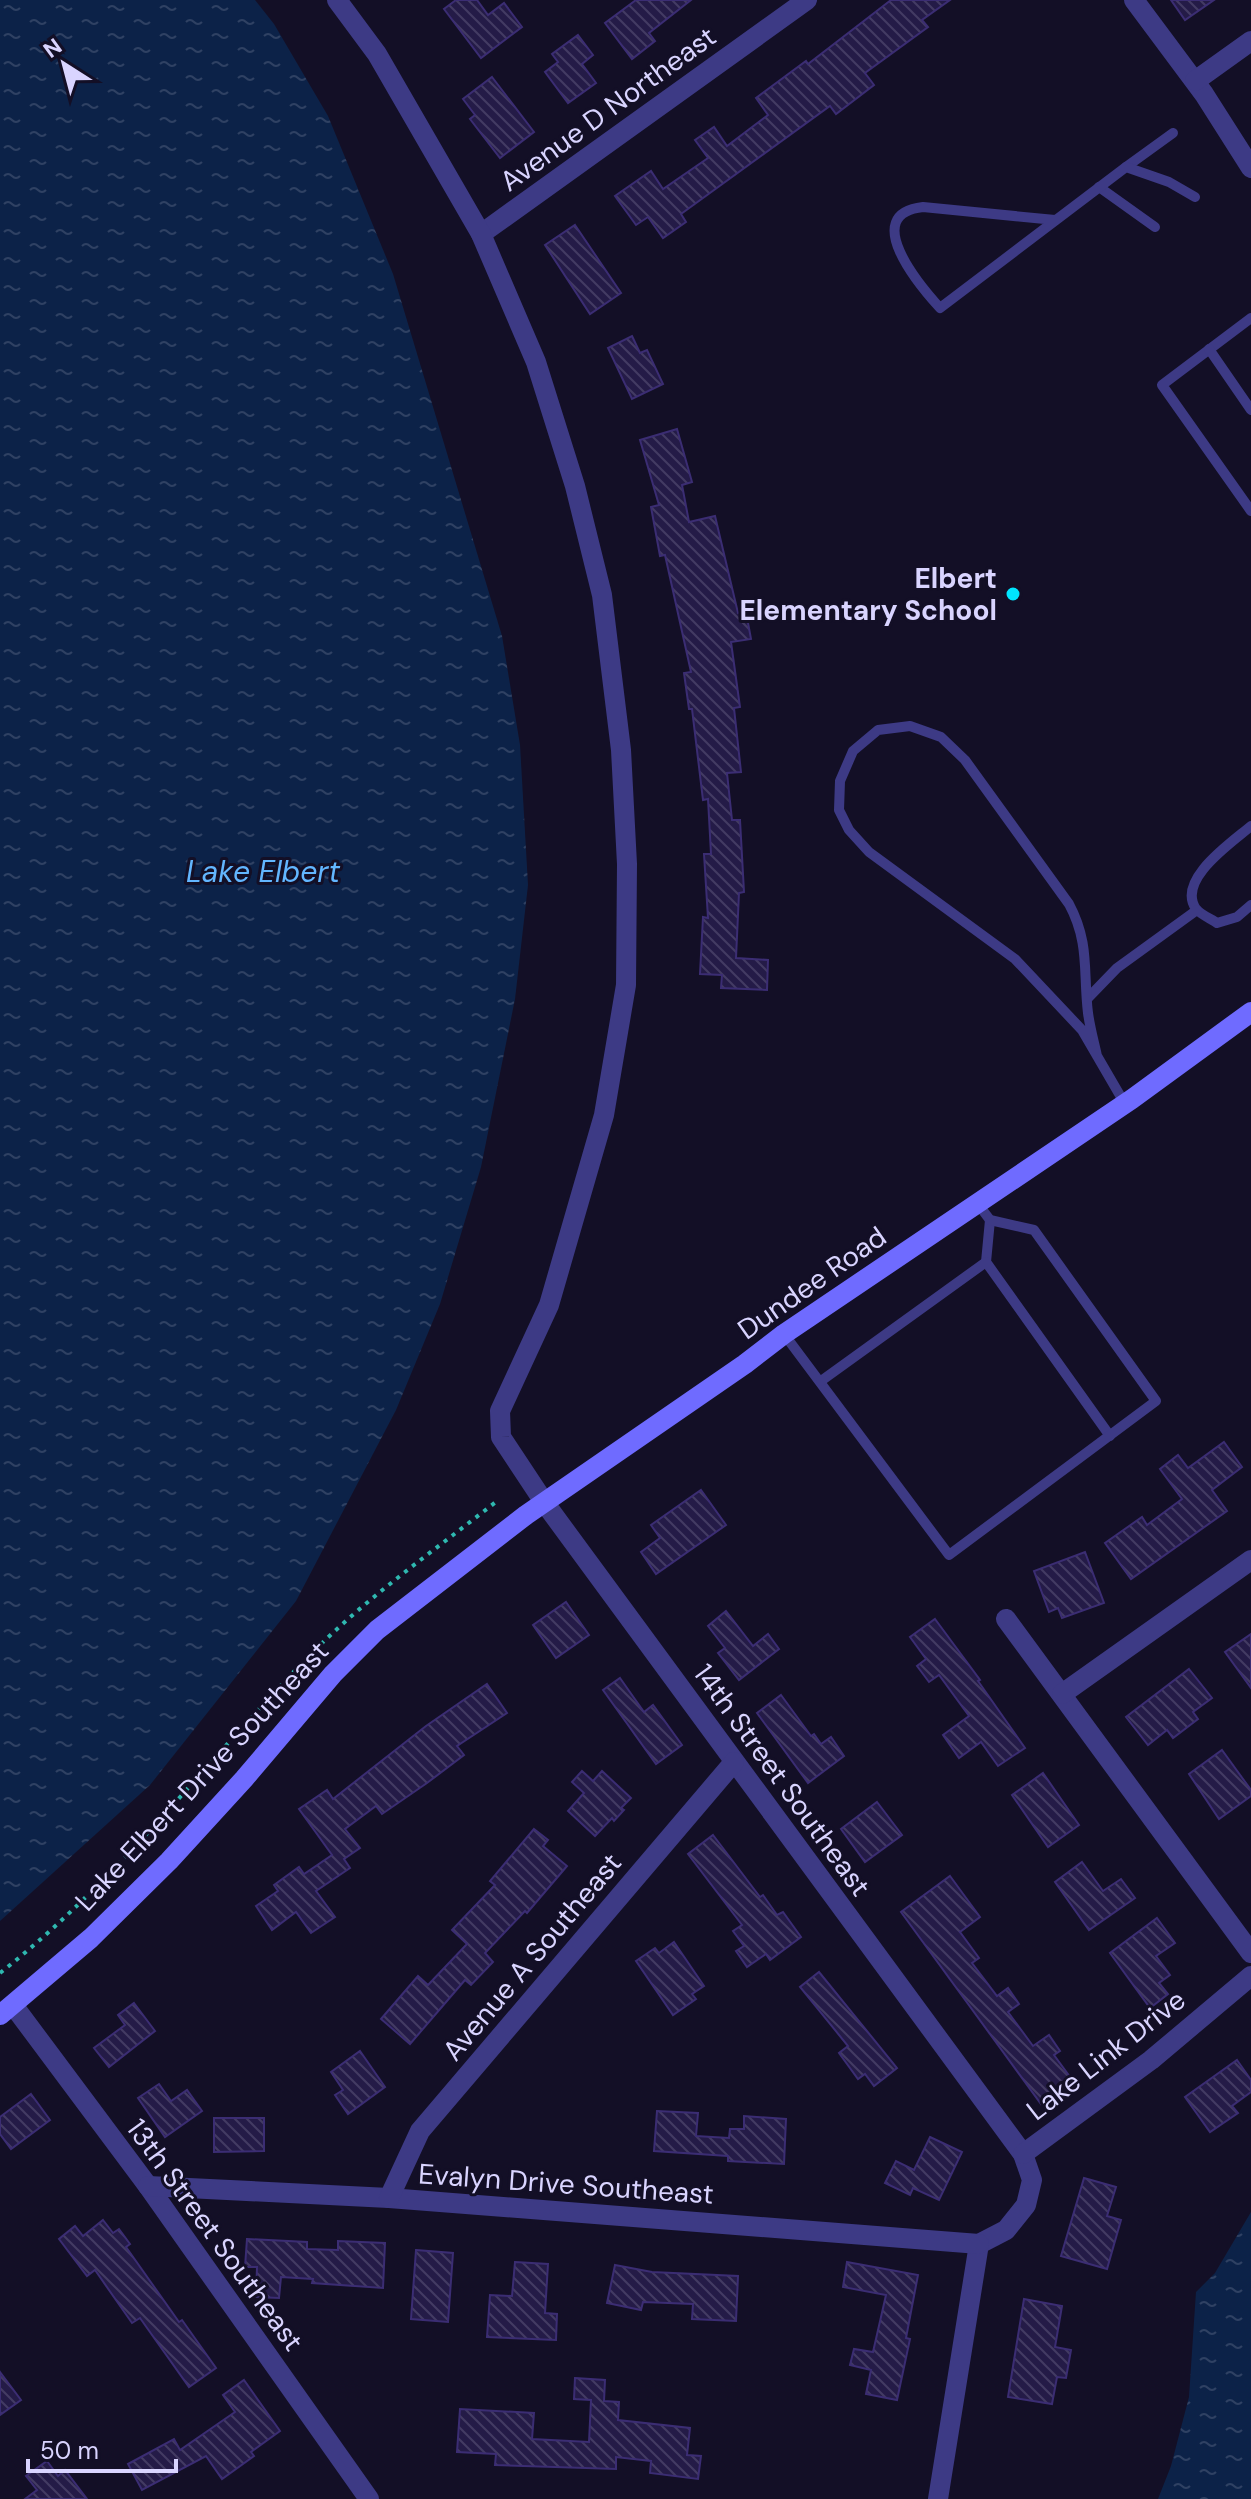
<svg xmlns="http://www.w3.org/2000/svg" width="1251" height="2499" font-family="'DM Sans',sans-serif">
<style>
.water{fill:url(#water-ripples)}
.building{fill:url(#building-back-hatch);stroke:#3b2d73;stroke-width:2}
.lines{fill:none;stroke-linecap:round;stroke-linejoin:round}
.path{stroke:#2fb8b0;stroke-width:4;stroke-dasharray:4 6;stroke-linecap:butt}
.service{stroke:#3d3a85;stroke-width:10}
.minor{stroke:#3d3a85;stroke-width:20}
.tertiary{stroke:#3d3a85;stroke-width:20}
.secondary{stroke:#6f6bff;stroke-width:20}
.poi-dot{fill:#00e5ff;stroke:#130f26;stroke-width:3}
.labels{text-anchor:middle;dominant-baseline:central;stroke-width:6;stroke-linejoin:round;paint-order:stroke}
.street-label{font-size:28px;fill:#d9d4ff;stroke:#130f26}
.poi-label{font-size:28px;font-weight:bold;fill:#d9d4ff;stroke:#130f26;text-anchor:end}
.water-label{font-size:30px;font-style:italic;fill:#62b6ff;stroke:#130f26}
</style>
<defs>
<pattern id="water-ripples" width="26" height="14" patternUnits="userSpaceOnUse" patternTransform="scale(2)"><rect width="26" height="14" fill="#0c2248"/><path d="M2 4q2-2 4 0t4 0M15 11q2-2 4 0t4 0" fill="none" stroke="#2f4163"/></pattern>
<pattern id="building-back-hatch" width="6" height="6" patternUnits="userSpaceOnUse" patternTransform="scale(2)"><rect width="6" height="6" fill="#241b47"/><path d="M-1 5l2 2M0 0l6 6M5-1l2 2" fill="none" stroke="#433b63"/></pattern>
</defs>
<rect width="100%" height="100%" fill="#130f26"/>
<!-- water -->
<g class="water">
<path d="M0,0H255L274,24L328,116L393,274L502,636L520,745L528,885L515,999L481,1167L440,1304L396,1410L296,1601L150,1785L0,1921Z"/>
<path d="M1251,2212V2499H1158L1171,2466L1189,2397L1196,2292L1215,2273Z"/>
</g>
<!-- building -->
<g class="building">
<path d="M456,0H477L488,15L504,3L522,27L481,58L444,9Z"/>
<path d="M636,0H691L649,33L655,41L632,59L605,23Z"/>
<path d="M891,0H950L922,20L928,27L865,73L874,85L836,114L830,106L681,214L686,222L663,238L648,217L636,225L615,196L651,171L663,189L708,158L695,140L714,127L727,146L768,115L756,98L806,61L808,64Z"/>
<path d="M1171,0H1214L1185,20Z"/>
<path d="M578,35L593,55L582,64L596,83L568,103L545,72L558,62L552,54Z"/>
<path d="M492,77L534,132L500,158L470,119L475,115L463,99Z"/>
<path d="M575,225L621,293L590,314L545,245Z"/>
<path d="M632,336L640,353L647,350L663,384L632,399L608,348Z"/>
<path d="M677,429L692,482L682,485L689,522L715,516L738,613L746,612L751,639L731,642L740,707L734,708L741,772L727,773L732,820H740L744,892L739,893L736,958L768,960L767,990L721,988L722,975L700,974L703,917L708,918L704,854H711L708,799L703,800L692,709H689L684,673L691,672L665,555L660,556L651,507L659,505L640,440Z"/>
<path d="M1224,1442L1242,1467L1212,1490L1227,1511L1131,1579L1105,1543L1142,1517L1147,1525L1182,1499L1160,1469L1178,1455L1188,1468Z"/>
<path d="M701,1490L726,1525L656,1574L641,1552L660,1538L651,1525Z"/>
<path d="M1085,1552L1104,1603L1062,1618L1058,1608L1049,1612L1034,1571Z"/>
<path d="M566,1602L589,1635L556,1658L533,1625Z"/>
<path d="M726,1611L753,1646L768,1634L779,1649L739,1680L718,1653L725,1648L708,1626Z"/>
<path d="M935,1619L980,1680L978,1681L1025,1748L998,1766L981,1742L959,1758L943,1735L969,1716L939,1675L929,1682L917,1666L926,1659L910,1637Z"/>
<path d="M1251,1634V1688L1225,1652Z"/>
<path d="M1189,1669L1212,1698L1193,1712L1198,1719L1173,1738L1167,1730L1148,1745L1126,1717Z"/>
<path d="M620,1678L644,1712L653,1705L682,1745L656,1764L603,1690Z"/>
<path d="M487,1684L507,1713L457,1746L464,1755L427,1783L382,1814L376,1806L345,1829L360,1848L344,1859L350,1868L316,1891L335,1917L311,1933L296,1912L272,1930L256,1906L278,1891L274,1885L299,1867L304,1874L332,1855L299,1809L327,1790L333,1799L426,1726Z"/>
<path d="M781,1695L811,1736L814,1734L821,1744L831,1737L844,1756L808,1783L757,1713Z"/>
<path d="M1222,1750L1251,1790V1796L1219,1819L1189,1774Z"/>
<path d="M582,1771L593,1781L602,1771L631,1798L621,1808L624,1810L614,1821L612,1818L595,1836L568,1811L584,1793L572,1782Z"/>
<path d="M1043,1773L1079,1825L1048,1847L1012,1795Z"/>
<path d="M877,1802L902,1835L865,1862L841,1829Z"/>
<path d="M534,1829L548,1840L543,1846L567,1866L527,1913L525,1911L485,1953L493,1962L471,1985L465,1980L410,2044L381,2019L418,1976L428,1985L467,1944L452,1930L495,1885L490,1881Z"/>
<path d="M713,1835L760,1897L763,1895L777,1915L783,1912L801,1937L770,1960L766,1954L747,1967L736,1951L744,1946L733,1931L742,1925L688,1854Z"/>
<path d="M1082,1862L1103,1891L1121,1879L1135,1898L1089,1930L1055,1882Z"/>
<path d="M950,1876L980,1917L960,1932L979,1958L972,1963L997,1996L1008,1988L1019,2004L1008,2012L1033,2046L1049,2035L1060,2051L1054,2055L1073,2081L1041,2104L901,1912Z"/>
<path d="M1157,1918L1175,1943L1156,1956L1170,1975L1159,1983L1168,1994L1150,2008L1110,1953Z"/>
<path d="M674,1942L704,1986L692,1994L696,1999L673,2015L636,1961L655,1948L659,1953Z"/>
<path d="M819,1972L897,2068L874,2086L865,2074L858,2079L839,2053L848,2046L800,1987Z"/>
<path d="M134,2003L155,2031L109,2067L94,2048L125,2025L118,2015Z"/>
<path d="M360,2051L385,2087L348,2114L335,2095L343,2090L331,2072Z"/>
<path d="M1237,2060L1251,2080V2092L1232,2106L1238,2113L1210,2132L1185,2097Z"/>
<path d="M159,2084L171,2101L187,2090L202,2111L165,2137L138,2098Z"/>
<path d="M31,2094L50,2120L11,2149L0,2134V2117Z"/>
<path d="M657,2111L698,2113L696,2136L729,2138L730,2129H744V2116L786,2119L784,2164L728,2161V2156L654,2151Z"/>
<path d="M214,2118H264V2151L214,2152Z"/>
<path d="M930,2137L962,2152L939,2200L913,2188L910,2195L885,2183L896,2161L914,2170Z"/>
<path d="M1084,2178L1116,2187L1107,2216L1121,2220L1107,2269L1061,2256Z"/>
<path d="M103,2220L113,2233L119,2229L130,2244L126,2247L179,2322L182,2320L216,2368L189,2387L140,2318L132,2323L95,2270L87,2276L59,2239L75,2226L83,2236Z"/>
<path d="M247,2239L307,2242V2249L338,2250V2241L385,2243L383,2288L312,2283L313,2279L281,2277L279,2298L256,2297L257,2267H245Z"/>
<path d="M416,2250L453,2253L448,2322L411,2319Z"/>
<path d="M515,2262L548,2264L545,2313L557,2314L556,2340L487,2337L490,2295L512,2296Z"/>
<path d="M847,2262L918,2275L906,2338L910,2339L897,2400L866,2394L871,2370L850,2365L854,2349L873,2352L886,2295L843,2287Z"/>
<path d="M615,2265L652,2272L738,2276L736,2321L692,2319L693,2304L643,2302L641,2310L607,2303Z"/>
<path d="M1024,2299L1062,2306L1055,2347L1071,2350L1066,2378L1057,2377L1052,2404L1008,2397Z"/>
<path d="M0,2372L21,2400L0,2415Z"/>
<path d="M575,2378L605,2380L604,2401L619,2402L618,2420L690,2428L687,2455L701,2456L698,2479L650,2473L651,2461L616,2457V2469L495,2465L496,2454L457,2452L460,2409L534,2413L532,2439L589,2442L591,2400L574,2399Z"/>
<path d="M244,2380L280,2431L251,2452L254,2456L222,2479L206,2456L142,2490L128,2464L174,2439L180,2450L235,2412L223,2395Z"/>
<path d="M47,2461L58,2476L65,2470L87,2499H25L37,2490L26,2476Z"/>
</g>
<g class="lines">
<!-- path -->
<path class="path" d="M0,1973C119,1880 208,1758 314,1651C370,1595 435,1550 497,1501"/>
<!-- service -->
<g class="service">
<path d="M1126,167L1173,133"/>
<path d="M1099,187L1155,227"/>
<path d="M1055,220L923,207C859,214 920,286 940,308L1126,167L1169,182L1195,197"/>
<path d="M1251,318L1162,385L1251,511"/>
<path d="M1209,349L1251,410"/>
<path d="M1251,826C1231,843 1176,880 1196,909C1200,914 1211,919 1217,923L1237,917L1251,905"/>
<path d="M1087,999L1117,968L1197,910"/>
<path d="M1097,1056C1094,1042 1090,1028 1088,1013C1083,972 1090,943 1069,904L965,760L941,737L910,726L878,730L853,751L840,781L839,810L849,830L869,852L1015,959L1082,1030L1125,1104"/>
<path d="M990,1220L986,1262L1110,1436"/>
<path d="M784,1334L949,1555L1156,1401L1034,1230L990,1220L978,1204"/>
<path d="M821,1381L986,1262"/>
</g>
<!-- minor -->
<g class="minor">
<path d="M1134,0L1204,94L1251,168"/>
<path d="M1195,81L1251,41"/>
<path d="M481,234L807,0"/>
<path d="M544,1502L1023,2154L1032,2180L1026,2205L1006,2230L979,2244L938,2499"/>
<path d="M1006,1619L1251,1953"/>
<path d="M1062,1694L1251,1560"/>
<path d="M13,2005L148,2186L369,2499"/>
<path d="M1023,2154L1151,2060L1251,1976"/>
<path d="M148,2186L389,2198L979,2244"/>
<path d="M389,2198L420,2131L734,1762"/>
</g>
<!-- tertiary -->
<path class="tertiary" d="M337,0L377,54L481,234L536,362L575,486L602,595L621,750L627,864L626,985L604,1115L549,1305L500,1411L501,1437L544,1502"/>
<!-- secondary -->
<path class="secondary" d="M0,2015L91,1938L169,1861L244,1779L333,1674L377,1630L526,1515L745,1364L784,1334L1132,1099L1251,1012"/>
</g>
<!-- markers -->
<circle class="poi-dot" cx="1013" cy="594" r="8"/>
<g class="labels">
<!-- street labels -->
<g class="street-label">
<text transform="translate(608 109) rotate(-36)">Avenue D Northeast</text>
<text transform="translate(812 1283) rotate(-35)">Dundee Road</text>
<text transform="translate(202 1776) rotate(-47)">Lake Elbert Drive Southeast</text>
<text transform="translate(782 1780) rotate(54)">14th Street Southeast</text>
<text transform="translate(532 1957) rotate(-50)">Avenue A Southeast</text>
<text transform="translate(1106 2055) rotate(-38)">Lake Link Drive</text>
<text transform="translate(566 2184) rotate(4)">Evalyn Drive Southeast</text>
<text transform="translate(215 2235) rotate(54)">13th Street Southeast</text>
</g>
<!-- poi labels -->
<g class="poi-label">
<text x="997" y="578">Elbert<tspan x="997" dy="32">Elementary School</tspan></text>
</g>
<!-- water labels -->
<g class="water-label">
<text x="263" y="871">Lake Elbert</text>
</g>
</g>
<!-- north arrow -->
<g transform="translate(64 64) rotate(324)" stroke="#130f26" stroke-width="6" paint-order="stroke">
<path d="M0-6L14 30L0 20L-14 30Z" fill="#d9d4ff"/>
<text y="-12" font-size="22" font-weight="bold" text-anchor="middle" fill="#d9d4ff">N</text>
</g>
<!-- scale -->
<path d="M28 2459v12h148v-12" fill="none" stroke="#d9d4ff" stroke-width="4"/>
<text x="40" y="2459" font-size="24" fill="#d9d4ff" stroke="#130f26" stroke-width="6" paint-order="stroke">50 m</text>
</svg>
